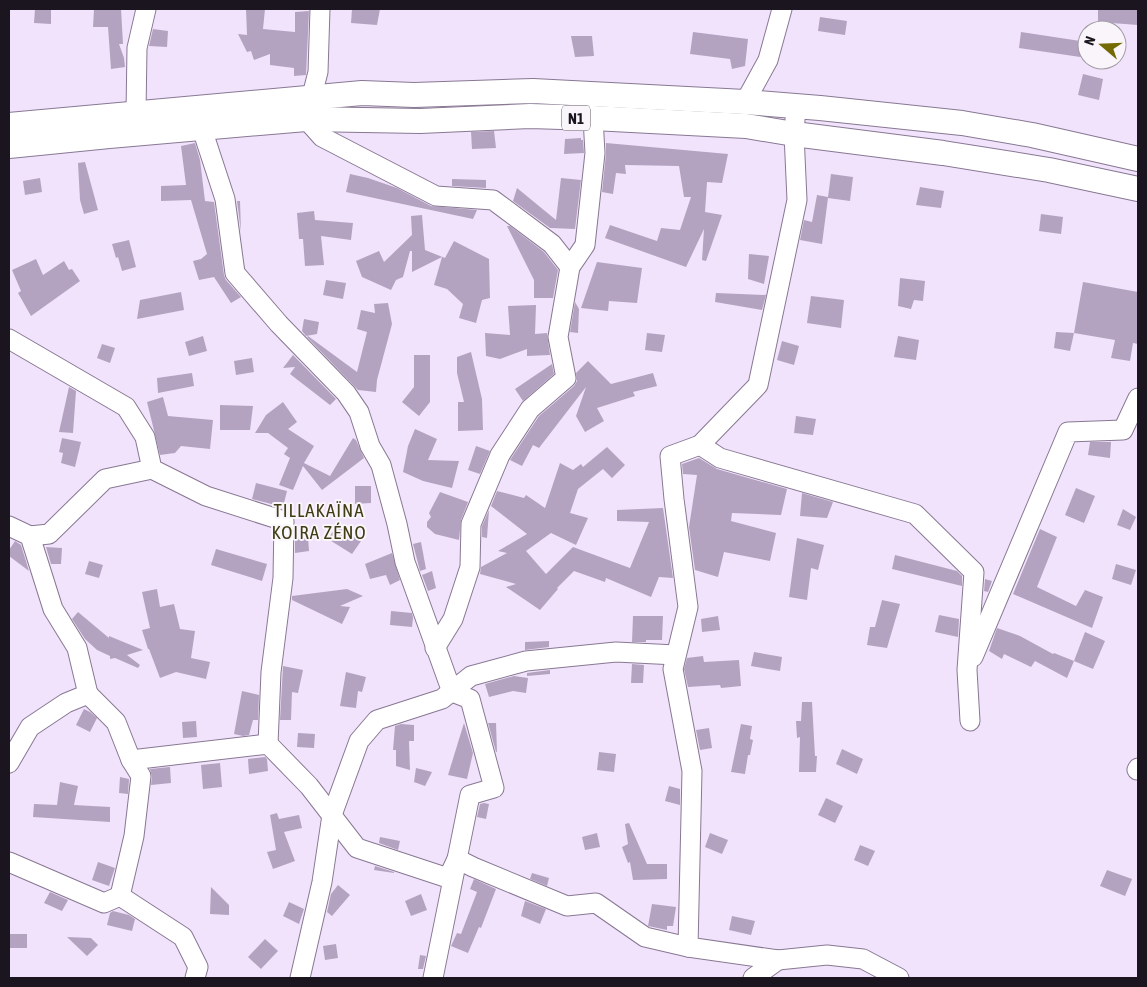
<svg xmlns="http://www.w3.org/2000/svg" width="1147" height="987" font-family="'Asap Condensed',sans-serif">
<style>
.building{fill:#b4a3c0}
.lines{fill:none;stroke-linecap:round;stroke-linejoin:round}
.minor-casing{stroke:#887893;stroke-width:21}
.major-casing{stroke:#887893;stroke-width:26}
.minor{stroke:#fff;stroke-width:19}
.major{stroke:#fff;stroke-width:24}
.labels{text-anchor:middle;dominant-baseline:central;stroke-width:4;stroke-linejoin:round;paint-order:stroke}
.shield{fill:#f9f5fb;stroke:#5e5861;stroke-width:1}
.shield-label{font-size:15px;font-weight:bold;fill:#1b151f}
.quarter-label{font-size:19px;letter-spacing:1px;fill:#403c13;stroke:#f9f5fb}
</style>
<rect width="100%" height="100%" fill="#f2e3fc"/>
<!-- building -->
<g class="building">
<path d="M35,9H51V24L34,23Z"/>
<path d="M94,9H121L123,44H119L124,58L125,67L111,69L108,27H93Z"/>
<path d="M246,9H265L263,29L295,32V12L309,11L306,75L294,76V68L270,65V54L254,60L251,51L247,52L238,34L247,35Z"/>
<path d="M352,9H380L377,25L351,23Z"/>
<path d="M1098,9H1138V25L1098,22Z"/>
<path d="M820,17L847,21L845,35L818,31Z"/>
<path d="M153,29L168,31L167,47L149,46Z"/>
<path d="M693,32L748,39L745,66L732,69L730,59L690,54Z"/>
<path d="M1021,32L1087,42V58L1019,48Z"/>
<path d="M571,36H592L594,56L575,57Z"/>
<path d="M1083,74L1103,79L1099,100L1078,95Z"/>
<path d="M494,131L496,148L472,149L471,132Z"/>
<path d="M581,138V140H583L584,153L564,154L565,139Z"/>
<path d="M195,143L200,160L205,201L214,202L224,275L226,280L241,297L231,303L214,277L199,280L193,261L201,259L207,254L191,200L161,201V186L186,185L181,146Z"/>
<path d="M606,143L728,154L722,183L707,182L705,212L722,215L706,261L702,260L704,229L686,267L605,238L610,225L657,241L661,228L680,230L691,197H684L679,166L625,165L626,174L616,173L613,194L602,192L606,154Z"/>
<path d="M85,162L98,210L84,214L80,200L78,163Z"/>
<path d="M350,174L368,178L397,188L431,206L477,210L473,219L346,192Z"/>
<path d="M831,174L853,177L850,201L828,198L822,244L800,240L804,220L812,222L817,195L828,197Z"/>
<path d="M40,178L42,192L25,195L23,181Z"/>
<path d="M561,178L581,180L575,229L550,228L513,201L517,188L556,220Z"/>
<path d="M452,179L486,180V188L452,186Z"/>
<path d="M920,187L944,191L941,208L916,205Z"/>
<path d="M237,201H240L241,232Z"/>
<path d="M314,211L315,220L353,223L351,240L321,236L324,265L305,266L303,239H299L297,213Z"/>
<path d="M1041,214L1063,217L1061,234L1039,231Z"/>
<path d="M422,215L425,250L445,258L454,241L489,259L490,298L482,300L476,323L459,318L463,304L447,289L434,285L442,257L412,272V251H410L403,277L396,280L391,290L362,277L356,261L379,251L384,262L412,235L411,216Z"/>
<path d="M507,226H510L544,252L558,270L553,298H534V280Z"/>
<path d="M129,240L136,267L122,271L118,257L116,258L112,244Z"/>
<path d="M749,254L769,256L764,284L748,279Z"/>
<path d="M36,259L43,275L64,261L69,270L72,269L80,281L31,316L18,293L21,291L12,270Z"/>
<path d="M597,262L642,268L637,303L609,301L608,311L581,308Z"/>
<path d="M900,278L925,281L923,301L914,300L911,309L898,306Z"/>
<path d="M326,280L346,283L343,299L323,295Z"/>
<path d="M1083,282L1138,292V344L1133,343L1130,361L1111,358L1115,340L1074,333Z"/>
<path d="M181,292L184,310L137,319L140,300Z"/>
<path d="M716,293L766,295L762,310L715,302Z"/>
<path d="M811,296L844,300L841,328L807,323Z"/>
<path d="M575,302L579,309L578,333L570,332Z"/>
<path d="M388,303L392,324L377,380L376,392L358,390L307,337L308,336L357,372L367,332L357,329L361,310L375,313L374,304Z"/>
<path d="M536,305L535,334L547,333L550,355L527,356V349L500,359L486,356L485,333L510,335L508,306Z"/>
<path d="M304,319L319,322L317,334L306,336L302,331Z"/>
<path d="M1056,332L1074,333L1070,351L1054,348Z"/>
<path d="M647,333L665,335L662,352L645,350Z"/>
<path d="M203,336L207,351L189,356L185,342Z"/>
<path d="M898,336L919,340L916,360L894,357Z"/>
<path d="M782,341L799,346L794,365L777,360Z"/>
<path d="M102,344L115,348L110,363L97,358Z"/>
<path d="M471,352L482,399L483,430L458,431V402H464L457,373V357Z"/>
<path d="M293,355L336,399L330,405L290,374L295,367L283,368Z"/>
<path d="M414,355H430V402L419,416L402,402L414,387Z"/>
<path d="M252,358L254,372L236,375L234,361Z"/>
<path d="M588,361L611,384L653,373L657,386L633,392L635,396L597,408L604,421L585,432L576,416L586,387L539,448L533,445L522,466L510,460L539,416L574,386L577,381L576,373Z"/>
<path d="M552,364L554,374L523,401L515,389Z"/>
<path d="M192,373L194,386L158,393L157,378Z"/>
<path d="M69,387L76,391L73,433L59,432Z"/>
<path d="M163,397L168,416L213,420L210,449L181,446L175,453L160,455L147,402Z"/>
<path d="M283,402L297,422L288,429L314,446L304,463L330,476L353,438L356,440L364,458L322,490L303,466L293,490L279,485L290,458L284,454L288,448L268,433H255L266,415Z"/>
<path d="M220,405L253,406L250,430H220Z"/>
<path d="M796,416L816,419L813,435L794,433Z"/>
<path d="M415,429L437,439L428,460L459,461L452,488L423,481L403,472L408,446Z"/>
<path d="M62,438L81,442L75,467L61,463L63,453L59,452Z"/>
<path d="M1090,442H1111L1110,458L1088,455Z"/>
<path d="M476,446L490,451L480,474L468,470Z"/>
<path d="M607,447L625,465L612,478L603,469L578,489L570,513L588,518L576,545L551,533L526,551L546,574L573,547L630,568L649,522L617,521V510L663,508L673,578L659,577L651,597L606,578L605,582L574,571L557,588L558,589L540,610L506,587L516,584L480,574L481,567L507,553L498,551L527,534L491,506L497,491L524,498L526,495L545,508L560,463L573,470L581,464L583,467Z"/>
<path d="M699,458L717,469L787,489L781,515L732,513L731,521L776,533L770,561L724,552L718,577L695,570L689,527L697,475L683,474L682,464Z"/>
<path d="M256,483L287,491L283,507L252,499Z"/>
<path d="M355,486H371V503L355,504Z"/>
<path d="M1076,488L1095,496L1084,523L1065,515Z"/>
<path d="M440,492L468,502L461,520L459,540L435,534L427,527V522L431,517L429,513Z"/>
<path d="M802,493L833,502L827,518L800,516Z"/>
<path d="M1123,509L1136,517L1130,530L1117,525Z"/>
<path d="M489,510L487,538L482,537V526Z"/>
<path d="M335,528H341L361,541L352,554L328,539Z"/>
<path d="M1040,529L1057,537L1037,587L1076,606L1085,590L1103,597L1092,628L1013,594Z"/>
<path d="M308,537L309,551L295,553V539Z"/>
<path d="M797,538L824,545L818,570L811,568L807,600L789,597Z"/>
<path d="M15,541L21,545L29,571L9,556V550Z"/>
<path d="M421,542L426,569L420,571L413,544Z"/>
<path d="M46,547L62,548L61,564H51Z"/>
<path d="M216,549L267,564L262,581L211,565Z"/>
<path d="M392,553L400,580L390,585L386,575L370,579L365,564Z"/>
<path d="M895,555L957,571L962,576V586L892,569Z"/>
<path d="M89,561L103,565L99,578L85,574Z"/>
<path d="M1116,564L1136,570L1131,585L1112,579Z"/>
<path d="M432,571L436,588L428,591L422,575Z"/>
<path d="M985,579L992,581L988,592L984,591Z"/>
<path d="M157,589L160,607L174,604L180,629L195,631L191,658L210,662L206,679L176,672L160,678L149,649H148L142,630L150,628L142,592Z"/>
<path d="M347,589L363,596L340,606L350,607L342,624L292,600V596Z"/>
<path d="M882,600L900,604L887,648L867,645L870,627H875Z"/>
<path d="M391,611L412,613L413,618L412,627L390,625Z"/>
<path d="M78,612L109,638V636L143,650L127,655L140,665L138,668L115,658L110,659V656L97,650L85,639L72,619Z"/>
<path d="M939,615L959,619L958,637L935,632Z"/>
<path d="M633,616H663L662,640H646V642H632Z"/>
<path d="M718,616L720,630L702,632L701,619Z"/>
<path d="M997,628L1020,636L1053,654L1054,653L1074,661L1067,678L1035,661L1031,667L1004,654L1002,659L989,651Z"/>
<path d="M1085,632L1105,641L1093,669L1074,661Z"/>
<path d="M549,641V647L525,650V642Z"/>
<path d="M754,652L782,657L780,671L751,666Z"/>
<path d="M703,656L704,662L739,660L741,686L721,688L720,685L688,687L684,669L687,658Z"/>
<path d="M632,664L644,665L643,683H631Z"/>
<path d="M283,666L303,670L298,693L292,692L291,720H280Z"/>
<path d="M550,670V674L527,676V673Z"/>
<path d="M346,672L366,677L362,692L358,691L356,708L340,706Z"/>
<path d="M514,676L528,678L526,693L513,691L489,697L485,684Z"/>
<path d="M242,691L259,695L258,720H253L249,735L243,736L234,734Z"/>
<path d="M802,702H812L815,756H817L816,772H799L800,737L797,738L796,721H801Z"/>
<path d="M84,709L90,712L97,718L90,732L76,725Z"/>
<path d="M196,721L197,737L183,738L182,722Z"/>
<path d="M464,723L473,753L467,779L448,775Z"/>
<path d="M488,723H496L497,752H496Z"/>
<path d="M401,724L414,725V741H409L410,770L396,766V750H393L395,726Z"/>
<path d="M741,724L752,726L750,739L753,740L750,755H748L745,774L731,772Z"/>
<path d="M709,728L712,748L700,750L696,730Z"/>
<path d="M298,733L315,734L314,748L297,747Z"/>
<path d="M842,749L863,759L857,774L836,764Z"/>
<path d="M599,752L616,754L614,772L597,770Z"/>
<path d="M265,757L267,759L268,771L249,774L248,759Z"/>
<path d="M220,763L222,787L203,789L201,765Z"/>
<path d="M170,767L171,783L151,785L152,777L150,769Z"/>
<path d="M416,768L432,772L425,786L414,782Z"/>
<path d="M120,777L129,779L128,794L119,793Z"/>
<path d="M60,782L78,786L74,805L110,807V822L33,817L34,804L57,805Z"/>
<path d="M669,786L680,789V805L665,801Z"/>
<path d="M826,798L843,806L835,823L818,815Z"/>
<path d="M484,803L489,804L486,819L477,817L480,804Z"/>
<path d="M277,813L279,819L299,815L302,828L284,832L295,861L273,869L267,852L276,850L270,815Z"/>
<path d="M629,823L647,864H667V879L633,880L630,862L628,863L622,847L628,844L625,824Z"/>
<path d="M597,833L600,847L585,850L582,837Z"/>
<path d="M710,833L728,840L722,854L705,847Z"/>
<path d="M380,837L400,841L398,850L379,843Z"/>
<path d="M860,845L875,851L868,866L854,860Z"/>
<path d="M98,862L115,868L109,886L92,880Z"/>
<path d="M375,866L394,872V873L374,870Z"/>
<path d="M1107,870L1132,879L1125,896L1100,886Z"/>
<path d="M532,873L549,878L547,886L530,879Z"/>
<path d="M474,879L496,889L481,928L479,927L468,953L451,946L457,933L461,934L477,892L470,889Z"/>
<path d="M338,885L350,895L332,916L327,912L331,894Z"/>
<path d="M211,887L229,905V915L210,914Z"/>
<path d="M50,892L68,900L62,911L44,903Z"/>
<path d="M421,894L427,910L411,916L405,901Z"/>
<path d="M525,901L546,909L540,924L521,916Z"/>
<path d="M289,902L304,909L299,924L283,916Z"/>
<path d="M652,904L676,907L673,926H667V930L648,926Z"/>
<path d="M113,911L129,915L135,919L132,931L107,925L110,913Z"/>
<path d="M732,916L755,921L751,935L729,930Z"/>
<rect x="9" y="934" width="18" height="14"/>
<path d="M67,937L91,938L98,945L87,956Z"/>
<path d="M265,939L278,951L261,969L248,957Z"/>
<path d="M336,944L338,958L325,960L323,946Z"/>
<path d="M420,955L426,956L423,969H418Z"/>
</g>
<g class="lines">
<!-- minor casing -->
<g class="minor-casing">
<g id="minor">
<path d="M320,9L318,72L306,119L322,137L436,196L493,200L552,244L570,267"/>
<path d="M745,102L768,60L782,9"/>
<path d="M796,106L794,134L797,200L758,385L700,445L670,456L674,499L688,607L673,669L692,771L688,947L778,960L827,955L863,959L899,978"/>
<path d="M136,113L137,48L146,9"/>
<path d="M202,129L225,199L235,273L279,324L346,393L359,412L370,446L381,465L397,524L405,562L452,692L470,699L494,788L470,795L433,978"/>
<path d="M9,339L126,407L145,437L152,469L206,496L284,521L283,578L271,672L268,744"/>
<path d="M700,445L720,458L915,514L974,572L967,670L970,721"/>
<path d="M9,526L30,536L53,609L77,648L88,694"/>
<path d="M30,536L49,534L105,479L152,469"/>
<path d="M435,648L453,619L470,567L471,524L500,455L530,409L566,378L558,337L570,267L585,245L595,153L593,118"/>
<path d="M973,657L1068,432L1123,430L1138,398"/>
<path d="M131,760L141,776L134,836L120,896L183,937L198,967L195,978"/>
<path d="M9,763L30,727L66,703L88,694L116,722L131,760L268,744L309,786L357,848L448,878L457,859L473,867L567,906L596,903L645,937L688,947"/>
<path d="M1137,770L1138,768"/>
<path d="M9,862L104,903L120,896"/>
<path d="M300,978L322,882L332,815L359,741L377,720L442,699L471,676L526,661L616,652L676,655"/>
<path d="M753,978L778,960"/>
</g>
</g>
<!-- major casing -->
<g class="major-casing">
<g id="major">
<path d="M9,125L362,93L414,95L533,91L745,102L820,108L962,123L1032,135L1138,159"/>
<path d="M9,146L109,136L306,119L420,121L530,116L593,118L746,126L794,134L943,153L1049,170L1138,189"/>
</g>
</g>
<!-- minor -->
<use href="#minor" class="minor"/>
<!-- major -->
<use href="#major" class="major"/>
</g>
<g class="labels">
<!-- shield labels -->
<rect class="shield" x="562" y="105.5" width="28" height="25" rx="4"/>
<g class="shield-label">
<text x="576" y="118">N1</text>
</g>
<!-- quarter labels -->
<g class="quarter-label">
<text x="319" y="510">TILLAKAÏNA<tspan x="319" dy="22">KOIRA ZÉNO</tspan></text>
</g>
</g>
<!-- border -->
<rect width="1147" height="987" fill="none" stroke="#1b151f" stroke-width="20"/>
<!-- north arrow -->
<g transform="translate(1102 45) rotate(289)"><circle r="24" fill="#f9f5fb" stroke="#a09ba3"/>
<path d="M0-4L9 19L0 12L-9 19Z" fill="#736a03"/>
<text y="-8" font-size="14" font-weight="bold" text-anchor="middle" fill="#1b151f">N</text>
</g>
</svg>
